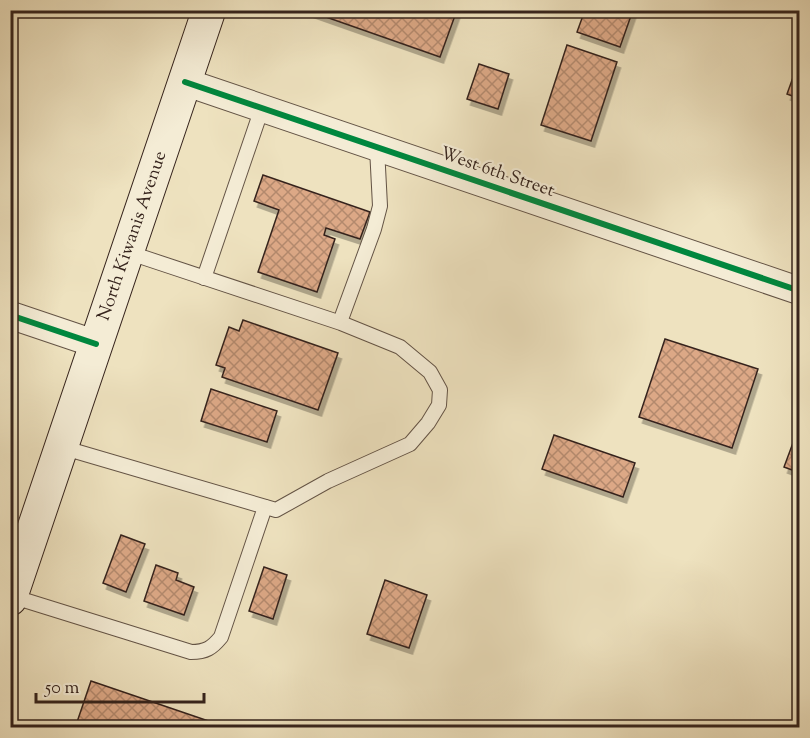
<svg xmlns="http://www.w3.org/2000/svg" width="810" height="738" font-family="'Sorts Mill Goudy',serif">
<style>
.building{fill:url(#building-cross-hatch);stroke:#36241d;stroke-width:1.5;filter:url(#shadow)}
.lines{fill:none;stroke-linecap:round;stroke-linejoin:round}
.lane-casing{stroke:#645446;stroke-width:16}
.street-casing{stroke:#645446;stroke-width:29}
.secondary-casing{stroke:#36241d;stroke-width:35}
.lane{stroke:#f4ecd5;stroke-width:14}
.street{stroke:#f4ecd5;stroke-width:27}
.secondary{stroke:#f4ecd5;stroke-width:33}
.cycleway-casing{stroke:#f4ecd5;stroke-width:10}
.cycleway{stroke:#00873e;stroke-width:6}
.labels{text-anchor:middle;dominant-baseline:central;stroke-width:4.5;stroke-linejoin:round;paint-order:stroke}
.street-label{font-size:18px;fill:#36241d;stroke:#f4ecd5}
</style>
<defs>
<pattern id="building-cross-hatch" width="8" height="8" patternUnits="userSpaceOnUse" patternTransform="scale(1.5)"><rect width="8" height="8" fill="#dca886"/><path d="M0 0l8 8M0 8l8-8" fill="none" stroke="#b3896d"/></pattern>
<filter id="shadow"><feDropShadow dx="3.5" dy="6" stdDeviation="0" flood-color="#0004"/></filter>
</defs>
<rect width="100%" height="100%" fill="#eee2bf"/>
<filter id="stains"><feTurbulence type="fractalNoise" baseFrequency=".00333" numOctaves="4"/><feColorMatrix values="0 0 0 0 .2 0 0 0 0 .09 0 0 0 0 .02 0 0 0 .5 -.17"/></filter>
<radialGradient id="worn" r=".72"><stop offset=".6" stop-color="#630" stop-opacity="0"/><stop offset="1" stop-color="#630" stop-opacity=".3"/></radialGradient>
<!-- building -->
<g class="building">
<path d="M306,10H457L440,57Z"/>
<path d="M585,10H633L620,47L577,32Z"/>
<path d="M567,45L617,62L591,141L541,125Z"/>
<path d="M800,58V99L787,94Z"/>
<path d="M479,64L509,74L498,109L467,99Z"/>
<path d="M263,175L370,212L360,239L326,228L324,235L335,239L317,292L258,272L279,210L254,201Z"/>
<path d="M243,320L338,353L318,410L222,377L225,368L216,365L229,327L239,331Z"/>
<path d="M665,339L758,369L732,448L639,417Z"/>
<path d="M211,389L277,411L267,442L201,421Z"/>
<path d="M800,424V473L784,467Z"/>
<path d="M554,435L635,463L623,497L542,469Z"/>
<path d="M121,535L145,544L126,592L103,583Z"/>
<path d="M156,565L178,573L176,580L194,587L184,615L144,601Z"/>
<path d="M264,567L287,575L273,619L249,611Z"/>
<path d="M385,580L427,595L409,648L367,634Z"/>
<path d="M91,681L229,728H75Z"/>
</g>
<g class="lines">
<!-- lane casing -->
<g class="lane-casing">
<g id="lane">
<path d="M204,278L262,108"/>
<path d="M340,322L374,229L380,206L377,148"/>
<path d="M61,447L276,510L328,481L410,444L428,423L439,405L440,390L430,372L400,347L341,323L127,252"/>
<path d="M11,596L191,652C206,652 212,648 221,637L265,507"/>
</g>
</g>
<!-- street casing -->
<g class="street-casing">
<g id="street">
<path d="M185,82L800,291"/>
<path d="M10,315L96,344"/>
</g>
</g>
<!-- secondary casing -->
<g class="secondary-casing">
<path id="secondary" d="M10,599L209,10"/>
</g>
<!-- lane -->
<use href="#lane" class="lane"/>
<!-- street -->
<use href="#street" class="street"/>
<!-- secondary -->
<use href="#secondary" class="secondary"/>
<!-- cycleway casing -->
<g class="cycleway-casing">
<g id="cycleway">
<path d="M185,82L800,291"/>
<path d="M10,315L96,344"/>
</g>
</g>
<!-- cycleway -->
<use href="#cycleway" class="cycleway"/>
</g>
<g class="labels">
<!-- street labels -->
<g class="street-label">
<text transform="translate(497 173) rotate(19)">West 6th Street</text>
<text transform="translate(133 236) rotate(-71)">North Kiwanis Avenue</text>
</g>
</g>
<!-- margin -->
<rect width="810" height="738" fill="none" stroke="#eee2bf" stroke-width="36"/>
<rect x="12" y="12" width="786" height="714" fill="none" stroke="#36241d" stroke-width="3"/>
<rect x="18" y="18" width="774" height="702" fill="none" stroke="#36241d" stroke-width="1.5"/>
<!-- scale -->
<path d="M36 693v9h168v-9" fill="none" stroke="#36241d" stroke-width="3"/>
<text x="45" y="693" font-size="18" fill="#36241d" stroke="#f4ecd5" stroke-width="4.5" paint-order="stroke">50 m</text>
<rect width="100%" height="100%" filter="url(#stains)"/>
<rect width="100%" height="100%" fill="url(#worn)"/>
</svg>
